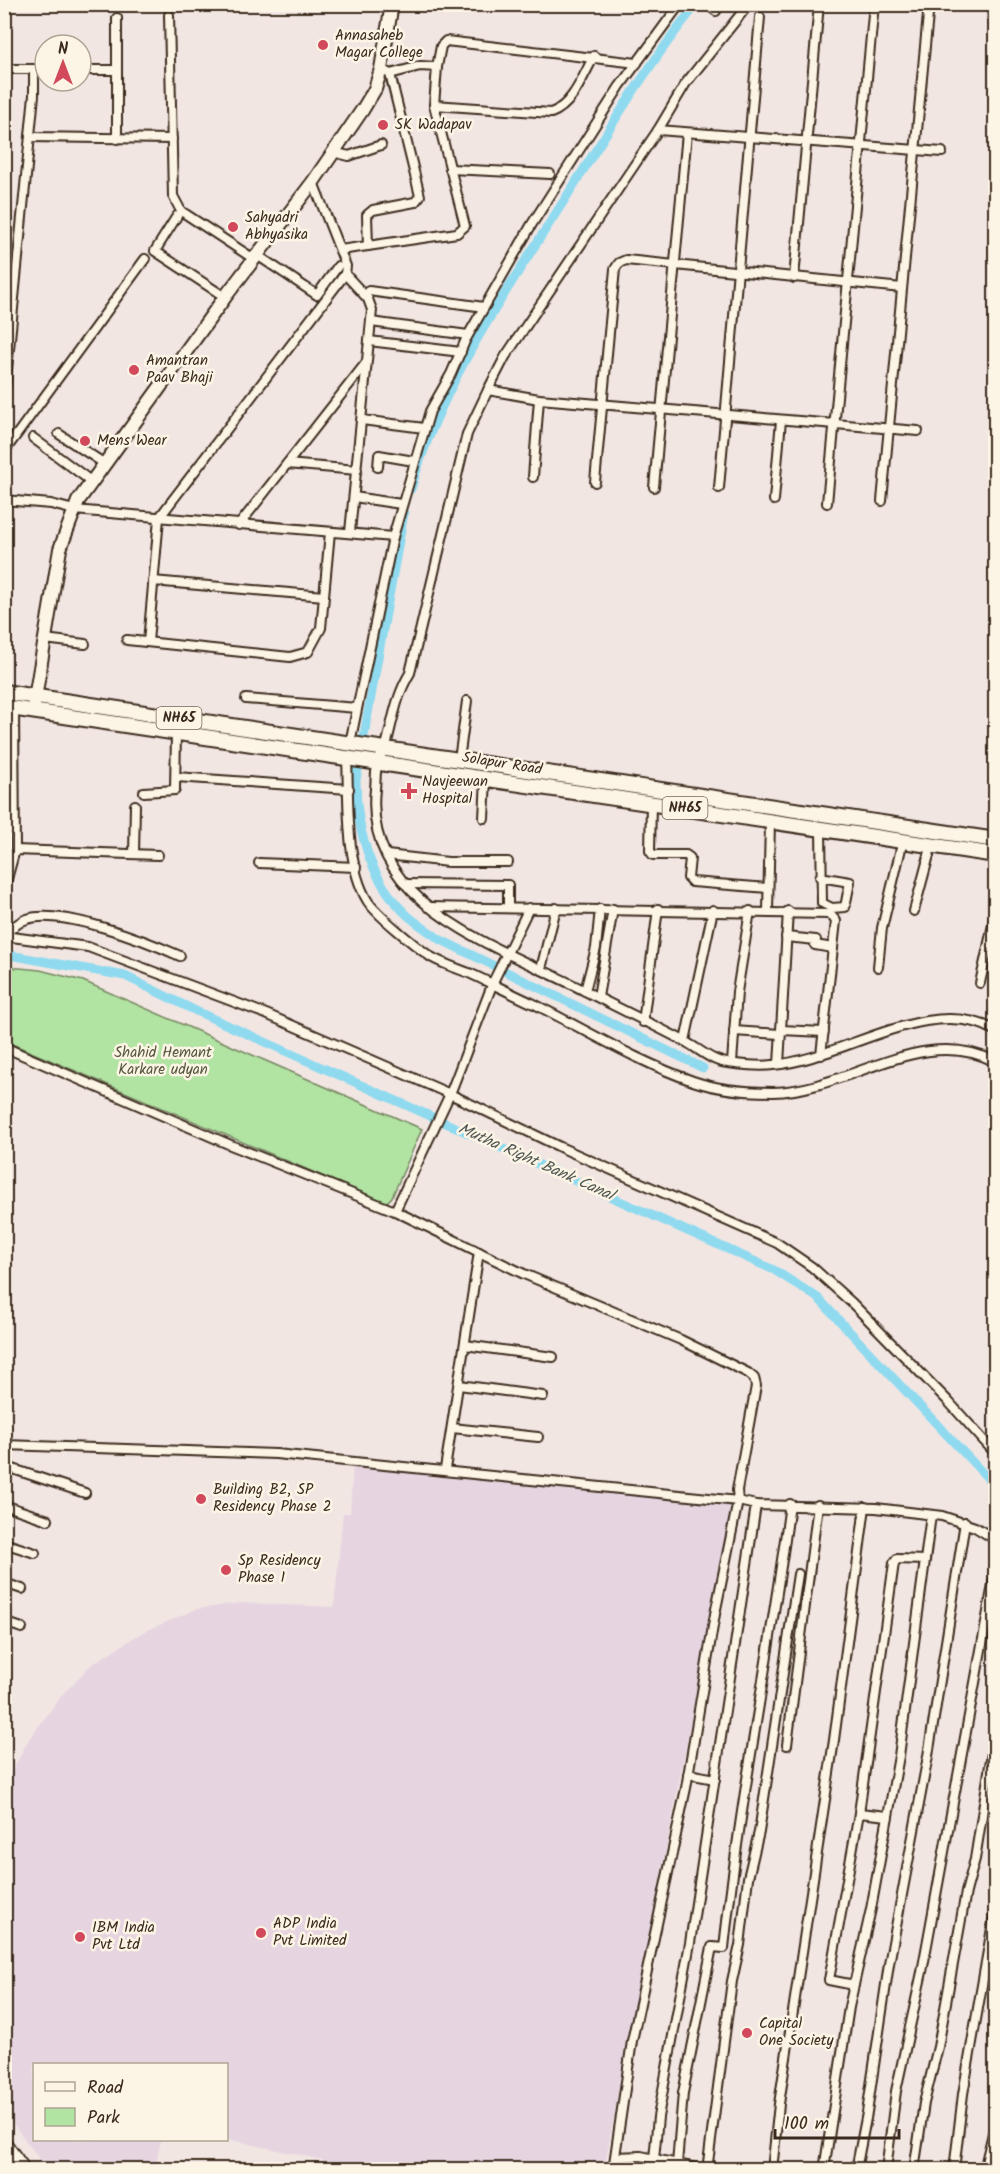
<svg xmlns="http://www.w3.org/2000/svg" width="1000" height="2174" font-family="Kalam,sans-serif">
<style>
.built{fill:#e6d5e0}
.green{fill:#b1e3a3;stroke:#768660;stroke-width:1.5}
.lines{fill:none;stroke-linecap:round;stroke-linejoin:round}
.canal{stroke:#8fdaef;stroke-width:9}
.street-casing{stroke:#3b2a1e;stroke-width:12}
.primary-casing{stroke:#3b2a1e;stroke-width:16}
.highway-casing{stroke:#3b2a1e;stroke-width:18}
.street{stroke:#fcf5e5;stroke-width:8}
.primary{stroke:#fcf5e5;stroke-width:12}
.highway{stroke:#fcf5e5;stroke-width:14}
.poi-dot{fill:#d1495b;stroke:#fcf5e5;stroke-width:2}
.labels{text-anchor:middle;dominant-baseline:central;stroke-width:5;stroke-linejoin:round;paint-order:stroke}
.shield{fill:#fcf5e5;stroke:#75675a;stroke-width:1.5}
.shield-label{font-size:14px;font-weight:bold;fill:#3b2a1e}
.poi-label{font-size:15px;fill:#3b2a1e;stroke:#fcf5e5;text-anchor:start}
.street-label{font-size:15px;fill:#3b2a1e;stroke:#fcf5e5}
.park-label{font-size:15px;fill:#58583f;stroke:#fcf5e5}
.water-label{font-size:16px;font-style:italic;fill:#505652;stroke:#fcf5e5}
</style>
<rect width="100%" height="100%" fill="#f2e6e3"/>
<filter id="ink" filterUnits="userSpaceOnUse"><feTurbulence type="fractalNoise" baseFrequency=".0167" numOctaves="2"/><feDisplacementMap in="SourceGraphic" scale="12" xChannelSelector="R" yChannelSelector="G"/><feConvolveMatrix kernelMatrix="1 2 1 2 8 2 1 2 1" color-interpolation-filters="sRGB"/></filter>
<g filter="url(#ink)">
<!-- built -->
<path class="built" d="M353,1463L733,1504L604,2169H364L227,2139L226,2064H34V2140H161L155,2169H111L82,2163L81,2169H47L5,2113L4,1786L29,1739L62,1695L92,1664L143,1632L197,1609L240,1603L334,1607L343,1513H350Z"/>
<!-- green -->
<path class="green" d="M9,967L40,970L83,981L422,1129L392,1197L386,1203L5,1041V970Z"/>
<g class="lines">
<!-- canal -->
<g class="canal">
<path d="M411,489C442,381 507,290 567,196C608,131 648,64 697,4"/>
<path d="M404,513L356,780C356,828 369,876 403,911C413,922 428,930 439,939L703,1068"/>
<path d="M4,954L125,976L196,1011L774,1270L818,1298L996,1487"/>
</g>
<!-- street casing -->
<g class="street-casing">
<g id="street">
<path d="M707,4L716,11"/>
<path d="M748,5L686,83L658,130L505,357L488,390L467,434L410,673C396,696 393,720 386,746C384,751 380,756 378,762C375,770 376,780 375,789C362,908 504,948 587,992C620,1009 652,1024 684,1041C698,1048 712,1062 728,1063C743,1065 759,1067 773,1065C841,1060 931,992 996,1031"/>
<path d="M169,15L173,196L181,211L254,259"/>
<path d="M117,18V139"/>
<path d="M4,69H45"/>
<path d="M81,70H117"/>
<path d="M390,74L420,66L437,67"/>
<path d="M434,105L551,113C573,105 583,76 594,56"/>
<path d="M658,130L942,152"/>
<path d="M30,137L172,139"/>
<path d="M333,152L349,156L381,145"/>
<path d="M450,169L550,174"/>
<path d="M177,216L155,251L225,297"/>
<path d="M368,246L367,215L373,210L415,202L420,196L390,74L381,69"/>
<path d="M340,250L457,233L465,226L434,105L437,67L441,46L446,41L637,63"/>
<path d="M257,255L317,295L338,266"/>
<path d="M345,274L368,299L372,310L350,532"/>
<path d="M794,278L819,4"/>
<path d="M369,291L484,307"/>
<path d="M371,322L468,335"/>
<path d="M369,341L461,352"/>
<path d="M488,390L539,399L918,431"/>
<path d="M4,400L34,95V69"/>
<path d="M362,420L424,428"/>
<path d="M59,434L105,464"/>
<path d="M33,438L92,482"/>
<path d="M4,452L145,259"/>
<path d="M287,464L357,470"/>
<path d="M378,467L379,455L414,461"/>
<path d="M533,477L539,399"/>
<path d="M595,482L615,269L619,263L626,260L902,288"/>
<path d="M654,487L687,133"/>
<path d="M719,488L760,17"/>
<path d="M354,497L401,504"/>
<path d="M4,500L51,504L74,510L393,537"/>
<path d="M774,500L781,420"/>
<path d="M882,501L929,4"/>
<path d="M827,503L874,4"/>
<path d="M239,525L366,363"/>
<path d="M153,581L324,596"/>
<path d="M45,639L85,644"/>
<path d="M127,640L290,657L308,652L321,628L330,532"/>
<path d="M148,642L159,518L345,274L346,266L313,182"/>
<path d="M246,699L357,708"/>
<path d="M350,743L393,537L430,411L451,374L466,339L532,224L620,86L680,4"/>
<path d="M347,758C349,800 345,863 367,900C374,913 418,948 431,957C443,964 456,968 469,973C491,983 512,994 534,1004C586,1030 638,1062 693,1081C719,1090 746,1092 773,1092C848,1091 922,1023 996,1062"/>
<path d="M459,760L467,701"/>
<path d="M176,777L349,789"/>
<path d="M144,792L175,790L176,733"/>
<path d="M651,803L650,851L653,855H686L690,858L688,878L692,882L768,888"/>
<path d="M4,818H14"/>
<path d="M484,818L486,779"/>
<path d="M15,850L158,855"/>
<path d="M134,854L135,805"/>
<path d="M387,855L448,862H508"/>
<path d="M259,863L356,867"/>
<path d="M820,877L850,882L845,907L832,908L822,903L821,829"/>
<path d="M405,884L508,885V907"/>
<path d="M4,890L15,850L14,708"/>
<path d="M428,907L830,914L836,921L821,1055"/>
<path d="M768,911L770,821"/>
<path d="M914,911L932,844"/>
<path d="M4,935C11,929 19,921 27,919C62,908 147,941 180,956"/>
<path d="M4,936L88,947L266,1014L450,1094L562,1148L777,1243L812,1267L852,1303L947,1400L996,1454"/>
<path d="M786,937L816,940L815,945L833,948"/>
<path d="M878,967L882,928L903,840"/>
<path d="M541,969L556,908"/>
<path d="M980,983L996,911"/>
<path d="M585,991L596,948L600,909"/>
<path d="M598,997L613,909"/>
<path d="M643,1022L658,909"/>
<path d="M781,1030L824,1032"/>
<path d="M734,1031L780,1034"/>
<path d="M685,1041L713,910"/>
<path d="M4,1047L233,1146L395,1211L524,1274L681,1340L748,1373L754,1378L756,1386L737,1490L738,1501L756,1505L876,1508L942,1516L975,1527L996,1540"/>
<path d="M732,1063L737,992L750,911"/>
<path d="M779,1064L788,911"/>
<path d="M395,1211L450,1094L494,980L529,908"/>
<path d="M465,1345L553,1357"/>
<path d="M459,1385L543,1396"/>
<path d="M452,1428L538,1437"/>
<path d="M4,1445L276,1454L738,1501L715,1614L686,1788L632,2041L613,2170"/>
<path d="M4,1466L85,1493"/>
<path d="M445,1469L479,1252"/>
<path d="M4,1505L48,1520"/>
<path d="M4,1543L35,1553"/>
<path d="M4,1583L22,1589"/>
<path d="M4,1622L22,1628"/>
<path d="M787,1745L818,1505"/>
<path d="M688,1774L715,1779"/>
<path d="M859,1813L888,1816"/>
<path d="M854,1985L829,1980L859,1813L894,1563L897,1559L925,1560"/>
<path d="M616,2157L641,2156L706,2170"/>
<path d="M654,2159L658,2117L690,1943L756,1505"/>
<path d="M677,2164L683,2093L712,1947L724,1948C740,1799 770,1653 790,1504"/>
<path d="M707,2170L732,1981L740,1945L748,1878L759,1832L798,1574"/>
<path d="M772,2170L779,2104L834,1740L865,1507"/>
<path d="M824,2170L849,2007L871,1909L899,1756L931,1515"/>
<path d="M856,2170L867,2113L889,1964L928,1756L965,1522"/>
<path d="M886,2170L896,2091L922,1972L996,1568"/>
<path d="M914,2170L924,2103L938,2047L966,1892L975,1859L996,1728"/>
<path d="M954,2170L963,2094L996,1905"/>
<path d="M984,2170L996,2121"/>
</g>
</g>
<!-- primary casing -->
<g class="primary-casing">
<path id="primary" d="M34,704L60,549L78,501L225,297L313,182L363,109L375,89L381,69L392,4"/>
</g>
<!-- highway casing -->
<g class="highway-casing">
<g id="highway">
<path d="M4,692L996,840"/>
<path d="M4,707L996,855"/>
<path d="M4,2144L23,2170"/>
<path d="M4,2161L10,2170"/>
</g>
</g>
<!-- street -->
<use href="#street" class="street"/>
<!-- primary -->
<use href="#primary" class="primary"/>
<!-- highway -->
<use href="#highway" class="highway"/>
</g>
</g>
<!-- markers -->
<g class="poi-dot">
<circle cx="323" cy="45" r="6"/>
<circle cx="383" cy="125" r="6"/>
<circle cx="233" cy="227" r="6"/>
<circle cx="134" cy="370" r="6"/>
<circle cx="85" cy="441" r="6"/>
<path d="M406 782h6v6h6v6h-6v6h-6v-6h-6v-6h6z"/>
<circle cx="201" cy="1499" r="6"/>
<circle cx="226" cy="1570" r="6"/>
<circle cx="261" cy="1933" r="6"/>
<circle cx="80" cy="1937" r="6"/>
<circle cx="747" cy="2033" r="6"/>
</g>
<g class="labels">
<!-- shield labels -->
<g class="shield">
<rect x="156.5" y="707" width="45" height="22" rx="4.5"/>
<rect x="662.5" y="797" width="45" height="22" rx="4.5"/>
</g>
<g class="shield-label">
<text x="179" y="718">NH65</text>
<text x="685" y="808">NH65</text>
</g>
<!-- poi labels -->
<g class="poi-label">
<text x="335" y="36">Annasaheb<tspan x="335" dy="17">Magar College</tspan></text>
<text x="395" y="125">SK Wadapav</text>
<text x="245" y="218">Sahyadri<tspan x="245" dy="17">Abhyasika</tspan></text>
<text x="146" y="361">Amantran<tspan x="146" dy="17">Paav Bhaji</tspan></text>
<text x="97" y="441">Mens Wear</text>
<text x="422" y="782">Navjeewan<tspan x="422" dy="17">Hospital</tspan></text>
<text x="213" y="1490">Building B2, SP<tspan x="213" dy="17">Residency Phase 2</tspan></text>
<text x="238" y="1561">Sp Residency<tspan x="238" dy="17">Phase 1</tspan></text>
<text x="273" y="1924">ADP India<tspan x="273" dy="17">Pvt Limited</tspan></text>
<text x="92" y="1928">IBM India<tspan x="92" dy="17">Pvt Ltd</tspan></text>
<text x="759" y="2024">Capital<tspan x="759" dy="17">One Society</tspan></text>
</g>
<!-- street labels -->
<g class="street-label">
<text transform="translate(502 764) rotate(9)">Solapur Road</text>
</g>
<!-- park labels -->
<g class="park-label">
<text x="163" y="1053">Shahid Hemant<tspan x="163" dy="17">Karkare udyan</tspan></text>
</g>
<!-- water labels -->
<g class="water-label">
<text transform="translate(536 1162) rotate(24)">Mutha Right Bank Canal</text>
</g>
</g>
<!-- margin -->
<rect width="1000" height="2174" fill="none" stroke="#fcf5e5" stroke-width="24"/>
<rect x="12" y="12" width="976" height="2150" fill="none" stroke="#3b2a1e" stroke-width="2" filter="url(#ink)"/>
<!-- legend -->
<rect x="33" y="2063" width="195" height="78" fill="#fcf5e5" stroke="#afa495" stroke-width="1.5"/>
<rect x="45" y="2082" width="30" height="9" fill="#fcf5e5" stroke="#afa495" stroke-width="1.5"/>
<text x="87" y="2093" font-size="18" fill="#3b2a1e">Road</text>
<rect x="45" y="2108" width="30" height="18" fill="#b1e3a3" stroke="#afa495" stroke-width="1.5"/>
<text x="87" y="2123" font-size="18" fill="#3b2a1e">Park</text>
<!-- north arrow -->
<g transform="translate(63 63)"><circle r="28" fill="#fcf5e5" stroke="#afa495" stroke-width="1.5"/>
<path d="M0-4.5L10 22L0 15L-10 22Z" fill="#d1495b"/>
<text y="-9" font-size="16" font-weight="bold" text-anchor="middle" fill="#3b2a1e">N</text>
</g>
<!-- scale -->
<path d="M775 2129v9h124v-9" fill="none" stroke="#3b2a1e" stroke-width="3"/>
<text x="784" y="2129" font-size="18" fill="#3b2a1e" stroke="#fcf5e5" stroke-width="4.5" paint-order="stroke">100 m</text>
</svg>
